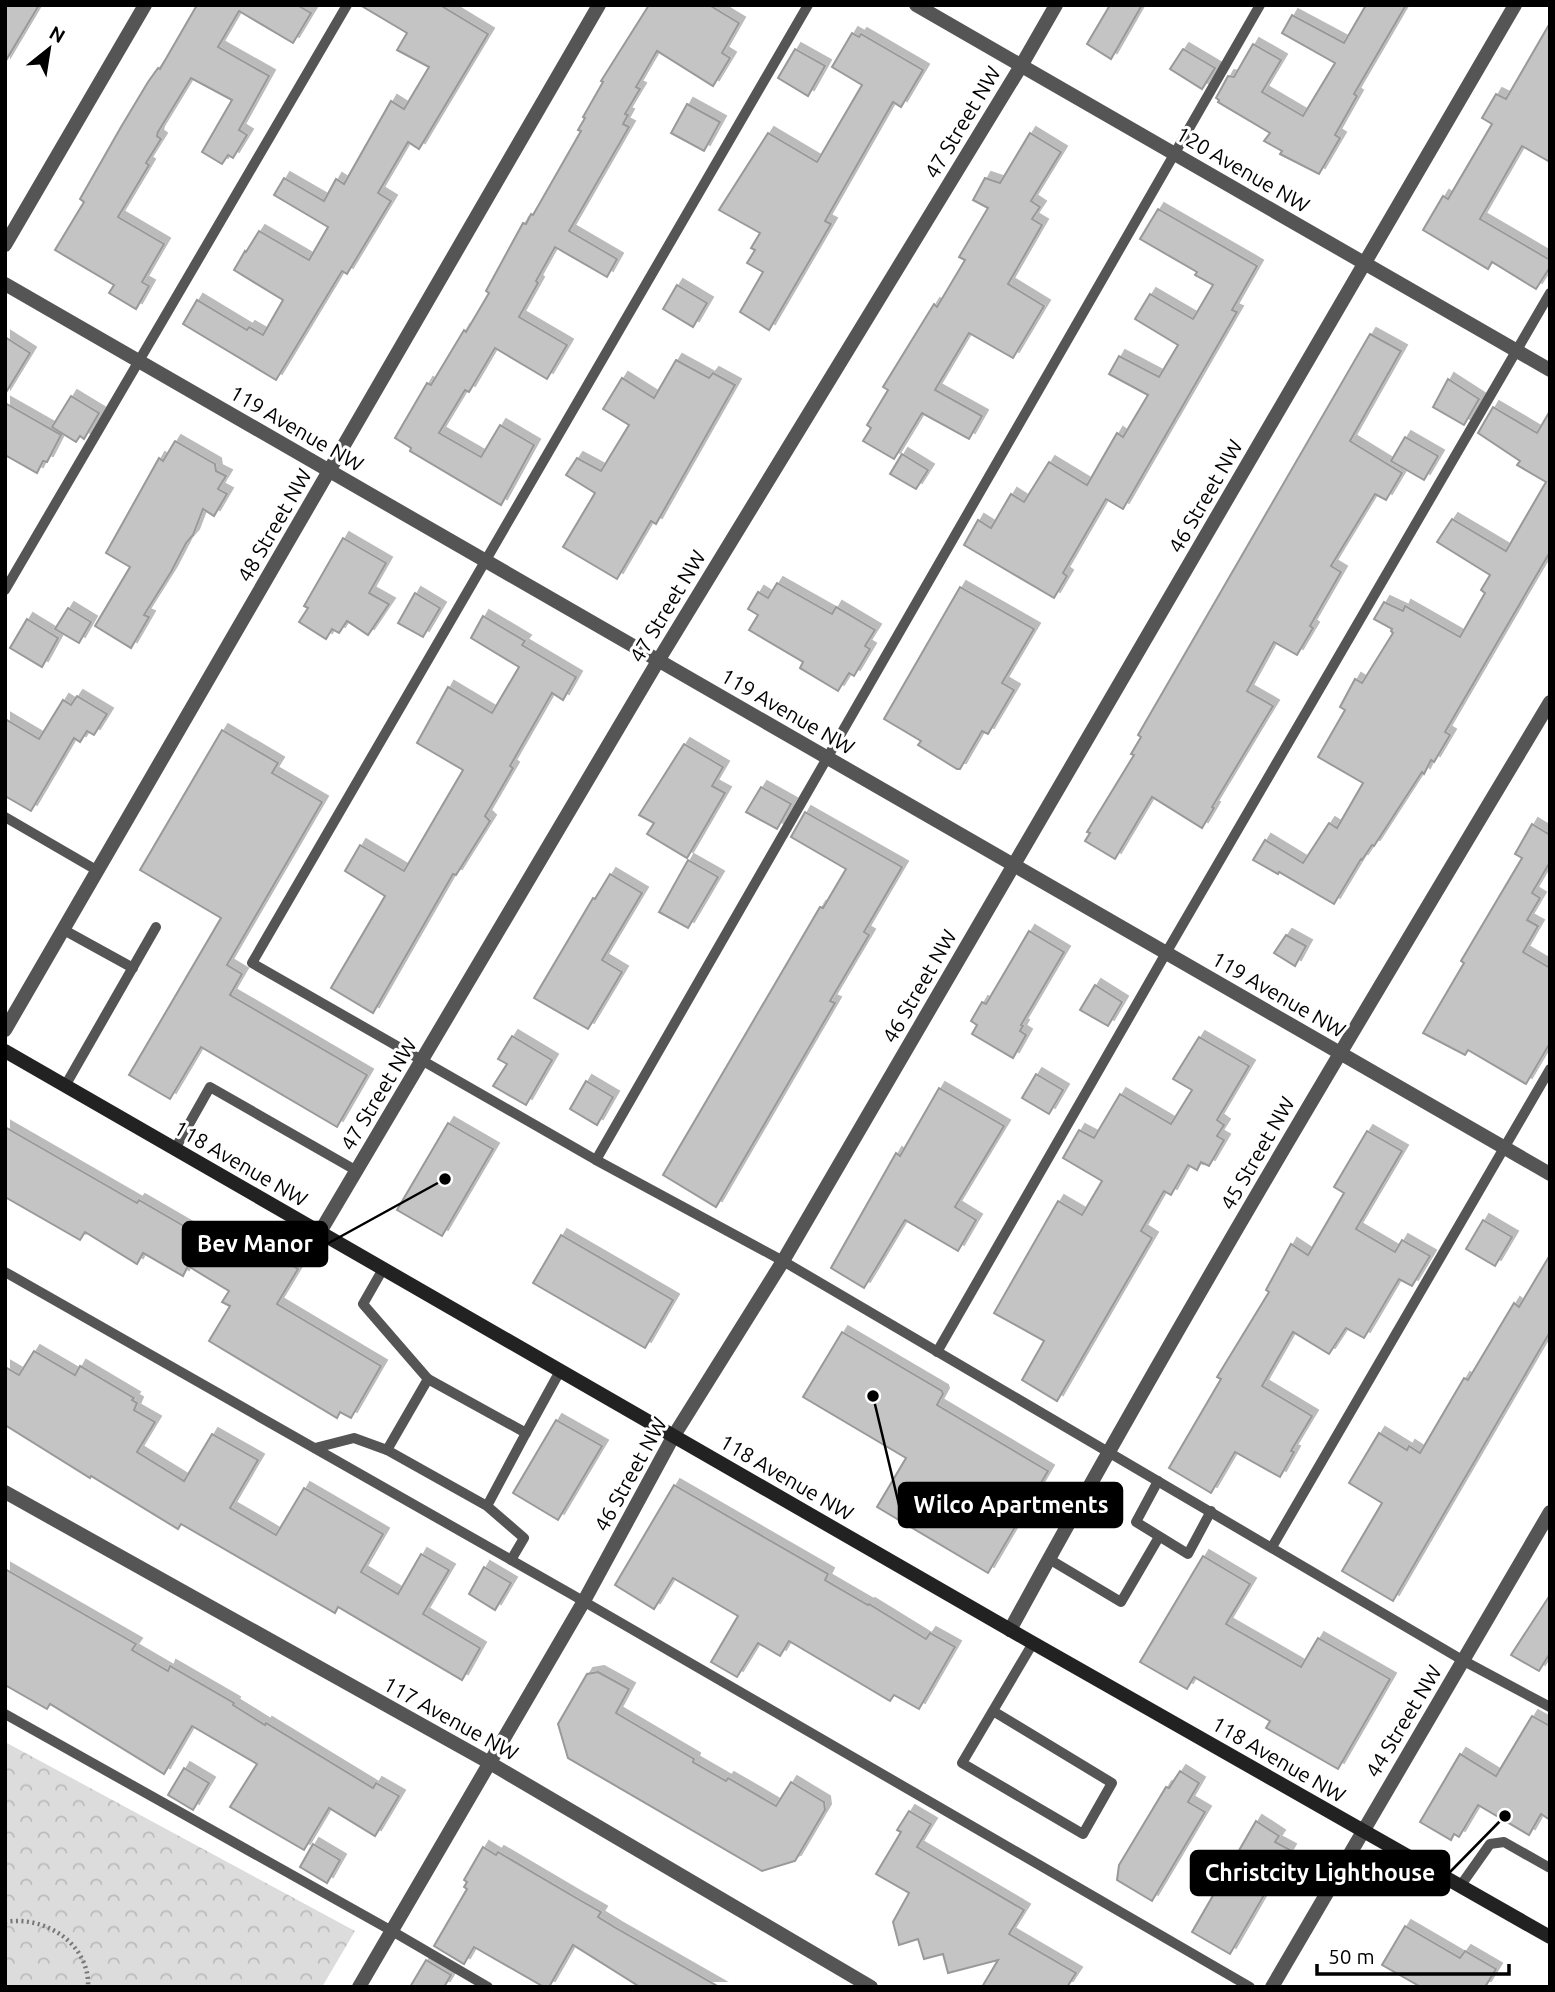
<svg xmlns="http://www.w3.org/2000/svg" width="1555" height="1992" font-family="Ubuntu,sans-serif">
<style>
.forest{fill:url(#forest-crowns)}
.building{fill:#c4c4c4;stroke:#999;stroke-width:2;filter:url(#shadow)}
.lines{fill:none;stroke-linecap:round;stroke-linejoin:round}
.path{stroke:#777;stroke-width:4.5;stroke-dasharray:2 3.5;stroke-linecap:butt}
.service{stroke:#555;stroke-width:10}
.minor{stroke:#555;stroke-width:14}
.secondary{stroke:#222;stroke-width:14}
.labels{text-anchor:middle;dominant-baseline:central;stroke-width:6;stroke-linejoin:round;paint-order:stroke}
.street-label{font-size:21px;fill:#000;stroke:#fff}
.leader{fill:none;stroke:#000;stroke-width:2.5}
.callout-dot{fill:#000;stroke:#fff;stroke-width:2.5}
.callout{fill:#000;stroke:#000;stroke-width:2.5}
.callout-label{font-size:23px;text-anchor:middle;font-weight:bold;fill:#fff}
</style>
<defs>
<pattern id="forest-crowns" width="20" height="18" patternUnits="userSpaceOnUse" patternTransform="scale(1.75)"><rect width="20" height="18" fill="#dcdcdc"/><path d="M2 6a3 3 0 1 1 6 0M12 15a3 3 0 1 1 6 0" fill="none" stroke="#bbb"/></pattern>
<filter id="shadow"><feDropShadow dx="6" dy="-6" stdDeviation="0" flood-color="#0004"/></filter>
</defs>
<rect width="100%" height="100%" fill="#fff"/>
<!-- forest -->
<path class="forest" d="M5,1742L355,1931L322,1987H5Z"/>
<!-- building -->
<g class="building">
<path d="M5,5H39L5,62Z"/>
<path d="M197,5H297L311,13L293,43L239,11L218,47L269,76L239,130L247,135L233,158L228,155L222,164L202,152L232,100L191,78L158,132L157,136L161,139L146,163L149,165L118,217L164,244L142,282L149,286L136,309L109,293L114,285L55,250L84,202L80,199L121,127L148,82L158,68L160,69Z"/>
<path d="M360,5H440L488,34L419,149L408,142L378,193L391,201L347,274L342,271L276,380L183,324L197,300L247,330L249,327L263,335L283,300L234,270L245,251L246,252L259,231L309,260L328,227L274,195L284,178L324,201L336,179L344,184L391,101L404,109L429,67L397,50L407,33Z"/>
<path d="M649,5H709L739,23L722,53L730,58L713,86L657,51L636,87L640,89L625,114L628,115L623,124L629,127L569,231L617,259L607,277L555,247L536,281L538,283L519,317L567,345L547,379L495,348L469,392L465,390L439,433L481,457L500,425L534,445L501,505L410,451L411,448L395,438L427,383L431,385L464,330L466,332L489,293L486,291L523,223L526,224L531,214L533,215L581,131L578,130L585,118L583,117L603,82L601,81Z"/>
<path d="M1110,5H1142L1111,59L1087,44Z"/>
<path d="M1366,5H1406L1354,94L1357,96L1335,135L1340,138L1319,174L1280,154L1282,151L1264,141L1270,133L1218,102L1219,100L1216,98L1228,76L1234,77L1253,44L1281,60L1262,92L1303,116L1335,63L1282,33L1292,15L1344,43Z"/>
<path d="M1550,23V162L1522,146L1480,219L1550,260V267L1536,289L1492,262L1488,269L1423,230L1443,196L1448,199L1492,124L1482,118L1496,94L1506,99Z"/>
<path d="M852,33L859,37L861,34L923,70L901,107L893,102L825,221L831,224L769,330L740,312L763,272L747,263L755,250L751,248L760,233L719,210L768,133L817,162L862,85L832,67Z"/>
<path d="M795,49L825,66L808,96L778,78Z"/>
<path d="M1183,49L1215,68L1202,89L1170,69Z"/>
<path d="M687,104L720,122L704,151L671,133Z"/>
<path d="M1030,133L1061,152L1031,201L1040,207L1032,219L1042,225L1008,284L1044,306L1013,358L969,333L935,390L982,416L969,439L922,413L894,459L863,441L871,428L867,425L888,390L883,387L934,304L937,307L965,260L959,257L988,208L973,200L985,178L1000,183Z"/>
<path d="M1158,209L1257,266L1232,310L1237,312L1123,509L1106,499L1063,573L1067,576L1054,598L964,545L978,520L991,528L1011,494L1024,502L1049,462L1087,485L1117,433L1123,437L1148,395L1109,374L1119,356L1159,377L1178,345L1135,319L1150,294L1193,319L1213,285L1195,275L1197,272L1140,239Z"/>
<path d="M677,285L707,303L693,327L663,309Z"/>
<path d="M1370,334L1401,351L1350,441L1402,473L1386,500L1375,494L1331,566L1341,572L1310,626L1313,628L1297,655L1274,642L1247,691L1273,706L1212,807L1214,808L1202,828L1152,797L1115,859L1085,841L1090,833L1087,832L1134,755L1131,754L1141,737L1138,735Z"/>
<path d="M5,337L30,353L5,394Z"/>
<path d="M676,360L709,378L713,373L735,385L656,524L651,521L617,579L563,547L595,493L566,475L577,458L601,471L629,425L603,409L622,378L654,398Z"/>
<path d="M1448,379L1479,399L1464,425L1433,407Z"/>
<path d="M71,396L99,413L84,439L80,436L76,442L52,427Z"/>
<path d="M5,403L61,435L47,462L43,461L37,473L5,455Z"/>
<path d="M1493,407L1537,433L1550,411V552L1445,732L1450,735L1434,762L1431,760L1424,774L1422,772L1374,846L1372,845L1362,860L1361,859L1334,904L1279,872L1278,874L1253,860L1265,840L1303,863L1329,823L1337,828L1363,783L1318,757L1345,710L1340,707L1355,679L1362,683L1393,633L1391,631L1392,629L1374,619L1384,602L1403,611L1405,606L1460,637L1485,593L1481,590L1490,575L1437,542L1452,519L1506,551L1546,482L1517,465L1520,461L1478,433Z"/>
<path d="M1405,437L1438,456L1424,480L1391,461Z"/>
<path d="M175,441L215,464L216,471L226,476L218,489L227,494L214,516L203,509L193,535L186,543L171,572L144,615L149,617L131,648L95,626L130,567L106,553L159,458L163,461Z"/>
<path d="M902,454L928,470L916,489L890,474Z"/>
<path d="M343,538L386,563L369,593L389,604L368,635L347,621L339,633L332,629L326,639L299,622L308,608L304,606Z"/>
<path d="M777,583L832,614L836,607L875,630L865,646L870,649L854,676L849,673L838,691L800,668L803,662L749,630L758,615L748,609L758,592L768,598Z"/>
<path d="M960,587L1034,629L1002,683L1014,690L988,734L982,731L960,769H957L918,745L921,741L884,719Z"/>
<path d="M415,593L440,608L423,637L398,623Z"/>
<path d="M68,608L91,622L79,643L55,629Z"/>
<path d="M483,616L525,641L522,645L576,677L563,700L552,693L510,766L513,768L485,816L490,821L456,875L453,874L373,1013L331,988L385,896L345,871L360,845L404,871L463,770L417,743L448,687L492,713L519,667L471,638Z"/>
<path d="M27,619L58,638L42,667L10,648Z"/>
<path d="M77,696L107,714L94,735L87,731L80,742L74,738L31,811L5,796V719L39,739L63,700L71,705Z"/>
<path d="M222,730L278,763L272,773L322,802L227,965L242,974L230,995L367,1075L337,1127L201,1047L170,1099L129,1075L221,918L140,870Z"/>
<path d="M684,744L723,767L712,786L725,793L687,858L647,834L654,823L639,815Z"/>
<path d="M761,787L791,804L777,829L746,812Z"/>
<path d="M805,812L902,867L864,932L869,935L830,1001L835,1003L716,1207L663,1175L820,907L823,908L846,869L791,837Z"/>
<path d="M1532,824L1550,835V862L1532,893L1540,898L1527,920L1538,926L1523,952L1550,968V1043L1526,1084L1468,1050L1465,1055L1423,1033L1464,963L1461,961L1522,858L1515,854Z"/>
<path d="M688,860L718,877L688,928L659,912Z"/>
<path d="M610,874L642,893L602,960L622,972L588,1029L534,998L593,898L595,899Z"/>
<path d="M1029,931L1064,952L1021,1025L1023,1026L1020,1031L1026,1035L1013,1058L972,1034L977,1025L971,1021L982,1002L986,1004Z"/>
<path d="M1286,935L1306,946L1295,966L1274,953Z"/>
<path d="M1095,985L1122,1002L1108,1026L1080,1010Z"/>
<path d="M512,1036L552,1060L526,1105L493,1086L507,1064L498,1059Z"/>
<path d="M1199,1037L1249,1066L1217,1120L1224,1125L1217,1136L1224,1140L1209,1166L1201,1162L1197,1170L1188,1165L1171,1195L1164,1191L1141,1231L1152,1238L1057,1401L1022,1380L1044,1341L994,1313L1058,1201L1082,1215L1102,1181L1063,1158L1079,1130L1094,1138L1120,1094L1171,1124L1192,1090L1173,1079Z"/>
<path d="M1036,1074L1063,1090L1049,1114L1022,1098Z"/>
<path d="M586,1081L613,1097L597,1125L570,1109Z"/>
<path d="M939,1088L1004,1126L955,1207L976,1220L958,1251L905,1220L864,1288L831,1268L896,1153L900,1156Z"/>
<path d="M448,1123L493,1149L442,1236L397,1210Z"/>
<path d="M5,1127L137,1203L139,1200L215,1244L218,1239L249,1258L257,1244L298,1269L277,1304L381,1366L351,1418L340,1412L337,1418L209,1341L230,1306L222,1302L229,1291L188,1266L183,1276L143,1253L137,1264L85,1232L80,1240L5,1197Z"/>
<path d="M1367,1131L1402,1151L1356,1229L1395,1252L1402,1240L1430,1256L1412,1286L1399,1279L1364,1338L1346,1328L1329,1354L1293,1332L1262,1386L1312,1416L1291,1451L1294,1452L1280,1477L1235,1452L1211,1493L1169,1468L1221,1379L1217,1377L1269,1292L1266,1290L1291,1244L1308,1255L1344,1193L1334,1187Z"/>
<path d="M1483,1220L1512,1237L1495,1266L1466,1249Z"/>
<path d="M561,1235L673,1300L645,1348L533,1283Z"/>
<path d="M1550,1255V1332L1393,1601L1342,1571L1382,1503L1349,1483L1379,1433L1407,1450L1409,1446L1420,1453L1464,1378L1468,1380L1514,1303L1519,1307Z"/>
<path d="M842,1332L942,1391L943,1394L937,1405L1048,1471L988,1573L877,1507L906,1458L803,1397Z"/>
<path d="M34,1351L75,1375L80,1366L134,1398L132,1400L137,1403L134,1410L155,1422L137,1452L184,1481L212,1434L258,1460L230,1508L276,1535L304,1488L383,1534L361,1572L398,1594L421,1554L449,1570L423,1614L480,1648L462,1680L338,1607L335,1613L181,1524L178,1529L91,1476L90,1478L5,1425V1367L19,1375Z"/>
<path d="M556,1420L602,1446L558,1520L513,1493Z"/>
<path d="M674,1485L828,1574L825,1580L868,1605L869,1604L926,1639L930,1633L955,1647L919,1709L894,1695L890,1701L789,1641L780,1656L758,1643L737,1677L711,1662L738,1616L673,1578L654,1609L615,1585Z"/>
<path d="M1203,1556L1250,1584L1226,1624L1301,1667L1318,1638L1390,1679L1338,1769L1266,1728L1270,1721L1194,1677L1187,1689L1140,1662Z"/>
<path d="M484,1567L511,1583L495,1610L469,1594Z"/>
<path d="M5,1569L136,1644L132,1650L168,1671L170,1666L234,1703L233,1705L265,1725L266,1723L373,1788L376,1783L399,1796L375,1836L329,1808L304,1850L230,1807L257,1764L192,1726L164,1774L50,1704L47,1709L5,1685Z"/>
<path d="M1550,1595V1653L1539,1671L1511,1655Z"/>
<path d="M598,1672L629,1689L616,1713L694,1759L693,1762L726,1781L728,1778L776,1806L791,1782L824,1802L825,1810L795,1861L762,1871L568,1758L558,1724L587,1674Z"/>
<path d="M1532,1716L1550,1726V1820L1541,1814L1529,1835L1478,1805L1459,1837L1454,1834L1451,1840L1420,1822L1460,1754L1496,1776Z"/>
<path d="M184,1768L209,1783L193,1810L168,1795Z"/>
<path d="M1180,1771L1199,1783L1188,1802L1205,1812L1152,1901L1117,1880L1119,1865L1166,1787L1169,1788Z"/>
<path d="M909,1811L931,1824L917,1847L1024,1910L1009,1934L1076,1973L1067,1987H982L998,1960L948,1973L943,1954L924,1959L918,1939L899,1945L893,1922L909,1893L876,1874L901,1832L897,1830Z"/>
<path d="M1256,1821L1279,1836L1275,1842L1290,1850L1230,1954L1192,1932Z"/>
<path d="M313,1844L340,1860L327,1883L300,1867Z"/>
<path d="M483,1847L496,1855L498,1852L578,1899L601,1912L598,1917L616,1928L719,1987H640L573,1945L549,1987H544L474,1947L464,1964L434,1946L467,1889L464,1887L467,1882L464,1880Z"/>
<path d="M1405,1926L1460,1958L1465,1951L1496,1969L1485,1987H1421L1382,1965Z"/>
<path d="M426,1960L451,1975L444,1987H410Z"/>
</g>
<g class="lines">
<!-- path -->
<path class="path" d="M5,1922C45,1915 90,1944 88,1987"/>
<!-- service -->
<g class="service">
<path d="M808,5L252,963L596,1160L783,1261L1464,1661L1550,1707"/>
<path d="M5,590L347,5"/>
<path d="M5,817L98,871"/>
<path d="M64,930L133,968"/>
<path d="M65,1086L156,927"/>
<path d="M175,1149L210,1087L357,1171"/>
<path d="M596,1160L1260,5"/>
<path d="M383,1269L363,1304L428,1379"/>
<path d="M5,1272L571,1594L1250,1987"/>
<path d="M937,1352L1166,953L1550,293"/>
<path d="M526,1433L560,1371"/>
<path d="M315,1448L354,1438L387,1450"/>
<path d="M1158,1481L1136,1522L1188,1554L1211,1511"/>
<path d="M487,1506L526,1433L428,1379L387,1450L487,1506L524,1538L511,1560"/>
<path d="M1272,1547L1550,1069"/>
<path d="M1049,1559L1121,1602L1159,1537"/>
<path d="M993,1711L1112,1783L1083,1834L962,1763L1033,1643"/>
<path d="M5,1714L392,1931L488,1987"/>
<path d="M1461,1885L1490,1844L1504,1842L1550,1868"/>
</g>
<!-- minor -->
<g class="minor">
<path d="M916,5L1550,370"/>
<path d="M5,245L145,5"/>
<path d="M5,284L1550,1174"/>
<path d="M5,1030L599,5"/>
<path d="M320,1232L658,661L1021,66L1056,5"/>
<path d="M5,1492L490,1763L871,1987"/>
<path d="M1010,1630C1181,1316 1366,1009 1550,702"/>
<path d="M359,1987L584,1601L673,1437L783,1261L1515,5"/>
<path d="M1272,1987L1550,1512"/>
</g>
<!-- secondary -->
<path class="secondary" d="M5,1051L1033,1643L1550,1937"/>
</g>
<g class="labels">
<!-- street labels -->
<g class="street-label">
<text transform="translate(962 122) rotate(-59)">47 Street NW</text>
<text transform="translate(1243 169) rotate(30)">120 Avenue NW</text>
<text transform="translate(297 428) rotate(30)">119 Avenue NW</text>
<text transform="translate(1205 496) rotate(-60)">46 Street NW</text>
<text transform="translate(274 525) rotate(-60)">48 Street NW</text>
<text transform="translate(667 606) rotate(-59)">47 Street NW</text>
<text transform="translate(788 711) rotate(30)">119 Avenue NW</text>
<text transform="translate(919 986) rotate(-60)">46 Street NW</text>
<text transform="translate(1279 994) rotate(30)">119 Avenue NW</text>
<text transform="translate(378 1094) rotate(-59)">47 Street NW</text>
<text transform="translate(1257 1153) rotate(-60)">45 Street NW</text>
<text transform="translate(241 1163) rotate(30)">118 Avenue NW</text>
<text transform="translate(630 1474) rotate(-61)">46 Street NW</text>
<text transform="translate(787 1477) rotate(30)">118 Avenue NW</text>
<text transform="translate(451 1718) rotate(29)">117 Avenue NW</text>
<text transform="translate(1403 1721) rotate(-59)">44 Street NW</text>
<text transform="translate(1279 1759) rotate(30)">118 Avenue NW</text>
</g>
</g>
<!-- callouts -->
<path class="leader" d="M445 1179L327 1244M873 1396L899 1505M1505 1816L1449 1873"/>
<g class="callout-dot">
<circle cx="445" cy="1179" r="7"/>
<circle cx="873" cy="1396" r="7"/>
<circle cx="1505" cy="1816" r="7"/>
</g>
<g class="callout">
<rect x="183" y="1222" width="144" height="44" rx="7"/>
<rect x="899" y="1483" width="223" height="44" rx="7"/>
<rect x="1191" y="1851" width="258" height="44" rx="7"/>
</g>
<g class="callout-label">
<text x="255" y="1252">Bev Manor</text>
<text x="1011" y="1513">Wilco Apartments</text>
<text x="1320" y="1881">Christcity Lighthouse</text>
</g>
<!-- border -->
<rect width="1555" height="1992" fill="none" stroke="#000000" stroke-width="14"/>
<!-- north arrow -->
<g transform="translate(49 49) rotate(30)" stroke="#ffffff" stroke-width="5" paint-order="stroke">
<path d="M0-5L12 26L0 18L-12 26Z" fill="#000000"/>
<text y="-10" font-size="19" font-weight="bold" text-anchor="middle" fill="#000000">N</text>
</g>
<!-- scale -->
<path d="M1317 1964v10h192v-10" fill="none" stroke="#000000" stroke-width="3.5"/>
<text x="1328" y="1964" font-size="21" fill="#000000" stroke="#ffffff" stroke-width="5" paint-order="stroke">50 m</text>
</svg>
